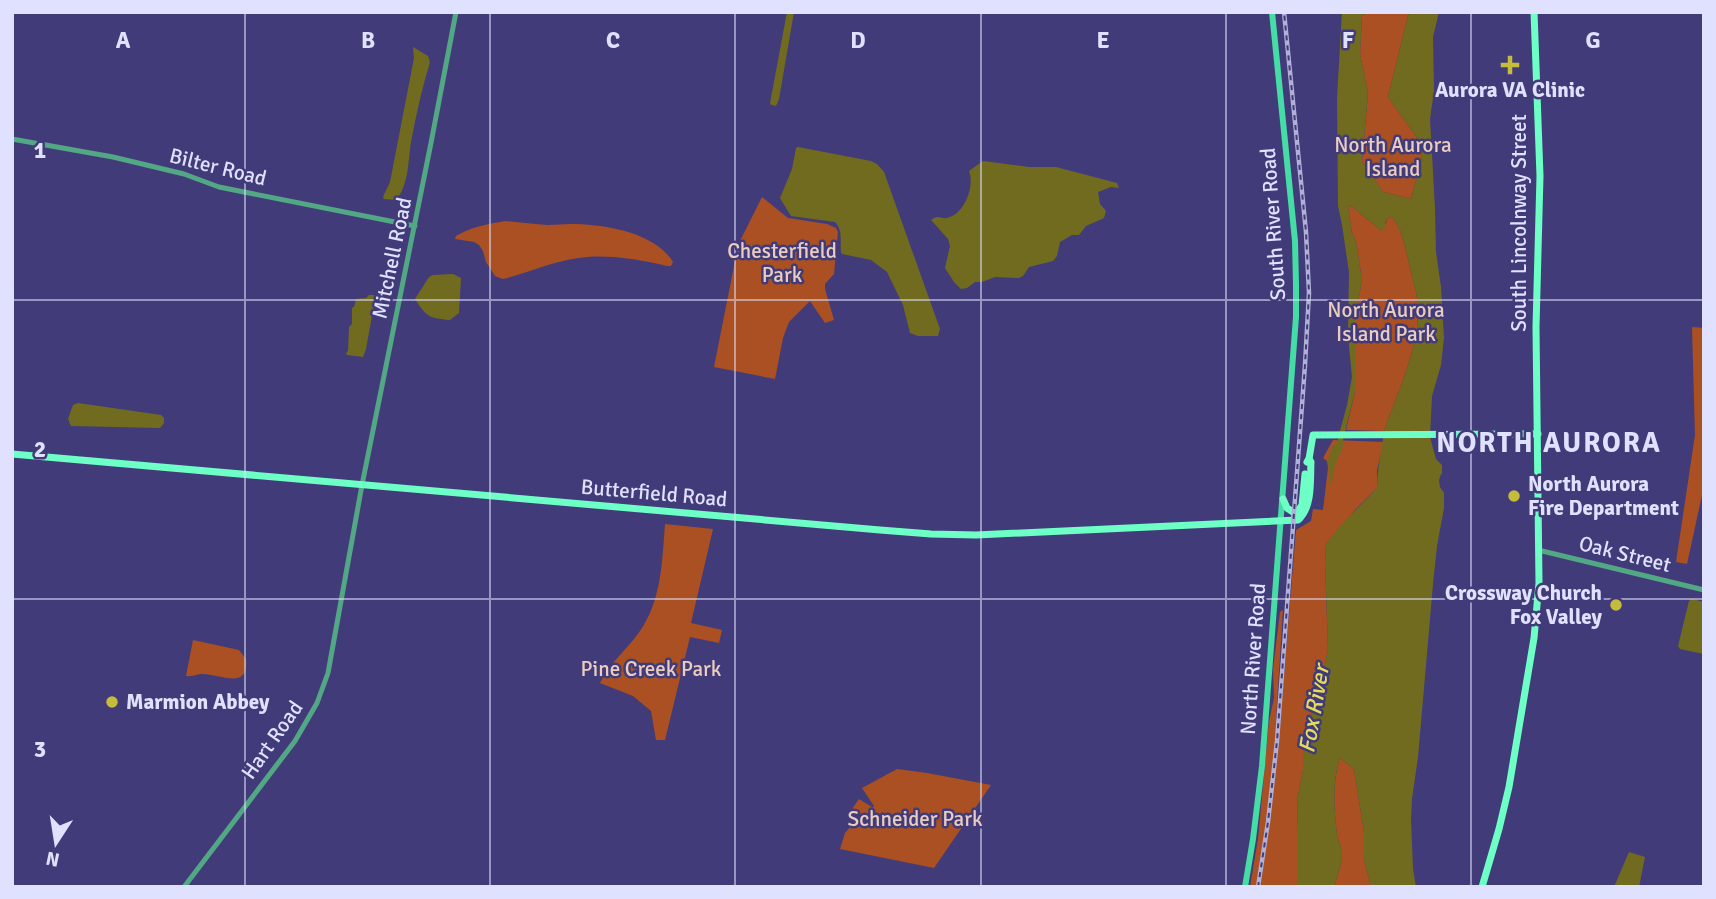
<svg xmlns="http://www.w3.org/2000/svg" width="1716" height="899" font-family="Signika,sans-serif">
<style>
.green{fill:#aa5022}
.water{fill:#716b1f}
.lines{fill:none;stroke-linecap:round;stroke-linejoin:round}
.tertiary{stroke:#52a784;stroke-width:5}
.secondary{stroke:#45dca6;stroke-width:6}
.primary{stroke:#6effc6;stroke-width:7}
.rail-casing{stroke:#b1b0d7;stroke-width:4.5}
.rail{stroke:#413c79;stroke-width:2;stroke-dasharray:5;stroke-linecap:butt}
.grid{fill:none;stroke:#e0e1fe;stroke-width:2;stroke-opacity:0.55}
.poi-dot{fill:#c6bc3c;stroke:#413c79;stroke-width:2.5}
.labels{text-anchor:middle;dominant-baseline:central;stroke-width:5;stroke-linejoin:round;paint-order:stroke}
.poi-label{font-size:21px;font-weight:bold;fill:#e0e1fe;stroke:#413c79;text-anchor:start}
.park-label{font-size:21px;fill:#eacdc0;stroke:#413c79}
.street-label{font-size:21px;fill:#e0e1fe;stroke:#413c79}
.water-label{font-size:23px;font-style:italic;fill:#e7dc58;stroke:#413c79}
.district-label{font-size:28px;font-weight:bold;letter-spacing:2px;fill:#e0e1fe;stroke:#413c79}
.grid-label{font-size:23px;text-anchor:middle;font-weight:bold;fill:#e0e1fe;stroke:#413c79;stroke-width:5;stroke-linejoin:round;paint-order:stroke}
</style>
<rect width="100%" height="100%" fill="#413c79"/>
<!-- green -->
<g class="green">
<path d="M1368,12H1409L1388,97L1416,136L1422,158L1411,199L1383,192L1362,161L1368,93L1360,54L1362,16Z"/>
<path d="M762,197L788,218L827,224L836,228L838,232L834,274L825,284V289L834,320L825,323L810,301L789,322L783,338L775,379L714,367L737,251L741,239Z"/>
<path d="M1350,205L1382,231L1388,218L1392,217C1404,232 1405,249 1410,267C1413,281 1418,295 1418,310C1419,347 1397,395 1384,431L1346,430L1355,391V318L1362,280L1356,242L1352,233L1348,207Z"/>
<path d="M505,221C519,222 534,224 548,225C555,225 563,224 570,224C603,224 655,232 673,262L671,266H667C641,260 614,255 587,257C558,259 531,272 503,279L495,276L486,262L483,251L479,245L474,242L455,239L456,236C471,227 488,224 505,221Z"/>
<path d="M1692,327L1704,328V486L1687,564L1676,562L1695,435Z"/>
<path d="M1333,440L1384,442L1377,470V488L1355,510L1326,544L1325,561L1328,649L1319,694L1303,737V770L1298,796L1297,829V887H1250L1258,839L1269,721L1274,698L1273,669L1280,612L1283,610L1276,719L1280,723L1296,530L1311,521L1313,509L1323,510L1328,468L1327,461L1323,458Z"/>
<path d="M665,524L713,529L691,623L722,630L719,643L690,637L665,740H656L651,711L633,696L600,683C610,662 628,649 640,631C662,599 662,561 665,524Z"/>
<path d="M193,640L239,650L246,659C249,691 220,674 203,674C196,674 194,677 186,676Z"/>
<path d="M1340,758L1354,769L1364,832V859L1371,887H1335C1336,876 1342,865 1342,855C1342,848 1338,841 1337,834C1334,810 1332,781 1340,758Z"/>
<path d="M897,769L927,773L991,785L934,868L840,849L845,833L860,816L863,817L852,809L859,799L872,807L871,809L874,806L862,788Z"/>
</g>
<!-- water -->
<g class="water">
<path d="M787,12H794L779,99L776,106L772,105L770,104L771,98Z"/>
<path d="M1342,12H1368L1362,16L1360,54L1368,93L1362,161L1383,192L1411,199L1422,158L1416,136L1388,97L1409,12H1439L1433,37L1434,91L1430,119L1435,208L1436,252L1441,287L1444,338L1441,365L1432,396L1430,437L1436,459L1442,465V474H1441L1439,480L1440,487L1444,493V508L1437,546L1433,584L1418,757L1412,799L1411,820L1413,869L1416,887H1371L1364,859V832L1354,769L1340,758C1332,781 1334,810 1337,834C1338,841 1342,848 1342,855C1342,865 1336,876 1335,887H1297V829L1298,796L1303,770V737L1319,694L1328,649L1325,561L1326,544L1340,526L1377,488C1377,468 1382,450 1384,431C1397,395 1419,347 1418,310C1418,295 1413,282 1410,267C1405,249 1404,232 1392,217L1388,218L1385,223V228L1382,231L1350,205L1348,207L1352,233L1356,242L1362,280L1355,318V391L1343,440C1344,450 1339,454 1336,463C1333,471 1333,480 1330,486L1328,461L1332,447L1337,443L1340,431L1347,405L1352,377L1348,336L1349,272L1342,225L1338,206L1337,98Z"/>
<path d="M413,47L428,56L430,62C422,88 416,115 411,142C408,161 409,185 396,200L384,199L383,197L390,182L414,58Z"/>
<path d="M798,147L871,161L877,164L884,172L940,329L938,336H918L910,333L903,305L887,272L871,260L842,254L841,252C840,241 843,230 835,222L791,216L780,198L792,169L796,148Z"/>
<path d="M983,161L1029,167H1056L1117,183L1119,188L1111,187L1098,192L1100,204L1106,211L1104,218L1086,226L1079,235H1072L1060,242L1057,256L1053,261L1029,267L1023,276L1019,278L995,277L982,282H975L967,288L961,289L954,282L945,268L950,246L948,239L931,220C939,214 939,219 947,218C965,214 975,185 969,171Z"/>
<path d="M453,274L461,278L459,313L450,320C428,318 427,317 415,299L429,277L433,275Z"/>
<path d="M369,295H374L375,299L366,349L363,357L347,355L346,353L348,351L349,327L352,324V308L354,307L356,299L366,298Z"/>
<path d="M78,403L161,415L164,418V423L160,428L71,426L68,419L73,405Z"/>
<path d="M1692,599L1704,602V654L1680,649L1678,646L1689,601Z"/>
<path d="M1629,852L1645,857L1639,887H1614Z"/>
</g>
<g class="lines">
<!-- tertiary -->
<g class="tertiary">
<path d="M12,139L113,157L184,174L219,187L415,226"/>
<path d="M1538,550L1704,590"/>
<path d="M184,887L295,741L317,703L328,673L362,485L431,143L456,12"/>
</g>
<!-- secondary -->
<path class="secondary" d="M1245,887L1253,839L1262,766L1296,317V284L1295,241L1272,12"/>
<!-- primary -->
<g class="primary">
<path d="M12,454L880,530L931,534L976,535L1298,520C1313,507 1310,480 1311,462L1309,459"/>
<path d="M1307,462L1309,459L1313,435L1538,434"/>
<path d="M1283,499L1287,508L1293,512L1299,511"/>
<path d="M1294,520L1295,516L1302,505L1305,474"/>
<path d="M1482,887L1499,829L1509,787L1534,638L1539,583L1536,327L1540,176L1534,12"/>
</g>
<!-- rail casing -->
<g class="rail-casing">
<path id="rail" d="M1258,887L1268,822L1277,741L1305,365L1309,293L1306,232L1284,12"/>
</g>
<!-- rail -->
<use href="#rail" class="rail"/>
</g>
<!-- grid -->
<path class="grid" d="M245,12V887M490,12V887M735,12V887M981,12V887M1226,12V887M1471,12V887M12,300H1704M12,599H1704"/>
<!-- markers -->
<g class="poi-dot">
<path d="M1506.5 54.5h7v7h7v7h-7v7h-7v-7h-7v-7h7z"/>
<circle cx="1514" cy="496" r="7"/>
<circle cx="1616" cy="605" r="7"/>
<circle cx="112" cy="702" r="7"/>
</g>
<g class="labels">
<!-- poi labels -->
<g class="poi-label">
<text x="1510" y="90" text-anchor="middle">Aurora VA Clinic</text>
<text x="1528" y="484">North Aurora<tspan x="1528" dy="24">Fire Department</tspan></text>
<text x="1602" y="593" text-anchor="end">Crossway Church<tspan x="1602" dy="24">Fox Valley</tspan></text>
<text x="126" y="702">Marmion Abbey</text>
</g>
<!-- park labels -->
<g class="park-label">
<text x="1393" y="145">North Aurora<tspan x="1393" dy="24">Island</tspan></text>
<text x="782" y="251">Chesterfield<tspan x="782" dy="24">Park</tspan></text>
<text x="1386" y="310">North Aurora<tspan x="1386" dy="24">Island Park</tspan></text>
<text x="651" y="669">Pine Creek Park</text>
<text x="915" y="819">Schneider Park</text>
</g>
<!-- street labels -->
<g class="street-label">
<text transform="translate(218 167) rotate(14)">Bilter Road</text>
<text transform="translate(1519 223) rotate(-90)">South Lincolnway Street</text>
<text transform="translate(1273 224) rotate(-94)">South River Road</text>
<text transform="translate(392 258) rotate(-78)">Mitchell Road</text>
<text transform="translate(654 493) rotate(5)">Butterfield Road</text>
<text transform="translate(1625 554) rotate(14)">Oak Street</text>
<text transform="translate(1253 659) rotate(-86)">North River Road</text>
<text transform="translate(272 740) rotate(-55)">Hart Road</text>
</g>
<!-- water labels -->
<g class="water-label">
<text transform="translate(1314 709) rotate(-80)">Fox River</text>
</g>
<!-- district labels -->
<g class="district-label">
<text x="1549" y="443">NORTH AURORA</text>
</g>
</g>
<g class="grid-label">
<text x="123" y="48">A</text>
<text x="368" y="48">B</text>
<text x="613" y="48">C</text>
<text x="858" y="48">D</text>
<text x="1103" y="48">E</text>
<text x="1348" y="48">F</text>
<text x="1593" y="48">G</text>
<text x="40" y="158">1</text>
<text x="40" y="457">2</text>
<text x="40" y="757">3</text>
</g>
<!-- border -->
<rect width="1716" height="899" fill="none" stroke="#e0e1fe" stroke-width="28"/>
<!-- north arrow -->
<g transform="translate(56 843) rotate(192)" stroke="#413c79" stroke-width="5" paint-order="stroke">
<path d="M0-5L12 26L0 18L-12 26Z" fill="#e0e1fe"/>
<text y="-10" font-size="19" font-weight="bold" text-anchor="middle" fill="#e0e1fe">N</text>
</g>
</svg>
